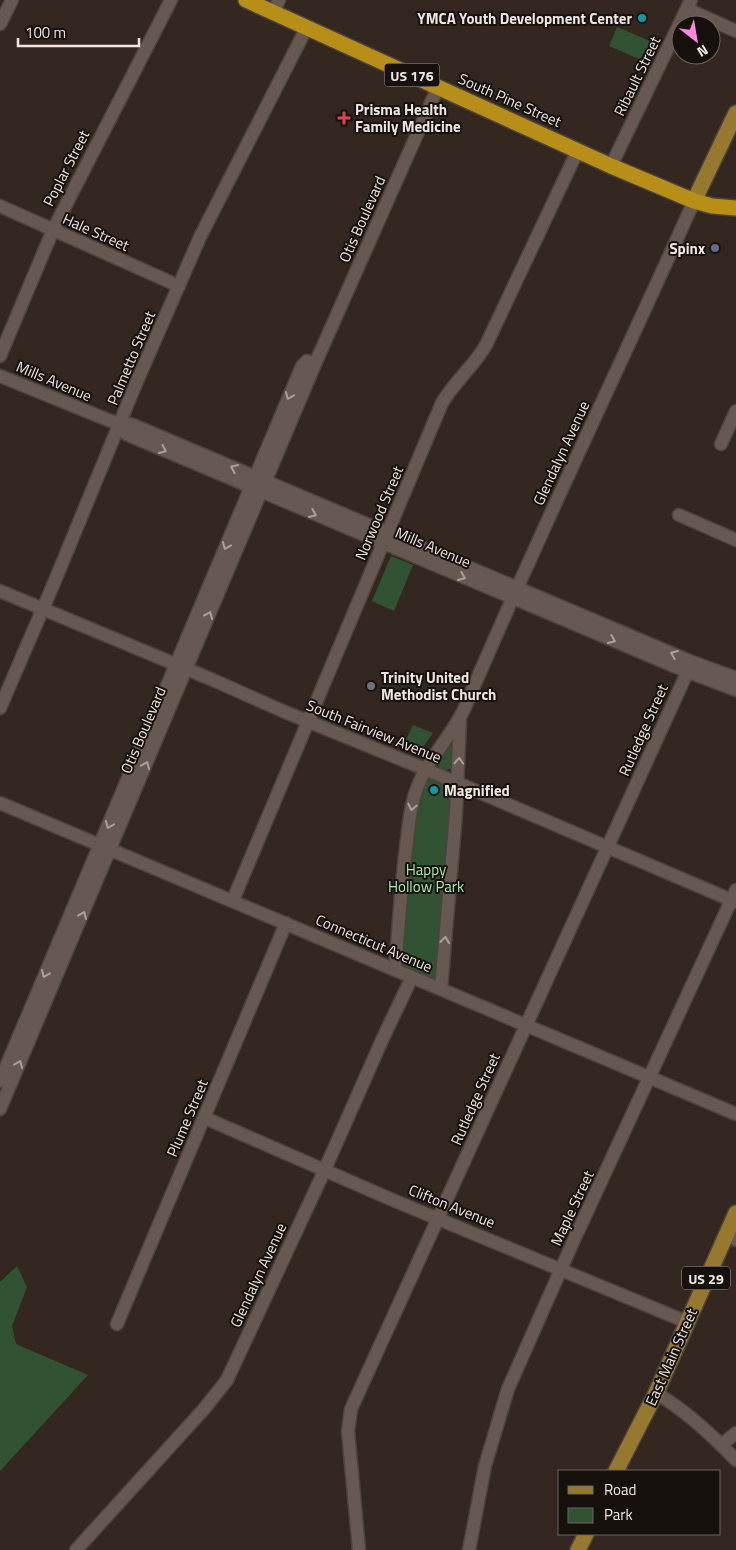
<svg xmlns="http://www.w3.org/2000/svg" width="736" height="1550" font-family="'Titillium Web',sans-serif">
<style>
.green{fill:#315334}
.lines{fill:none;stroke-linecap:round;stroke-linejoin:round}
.minor-casing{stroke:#4d433d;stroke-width:15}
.major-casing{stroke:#4d433d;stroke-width:18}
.highway-casing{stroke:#4d433d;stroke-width:18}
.minor{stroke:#675952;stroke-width:12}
.major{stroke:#96792f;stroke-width:15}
.highway{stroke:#b68e18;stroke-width:15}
.oneway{stroke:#aaa09a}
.culture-dot{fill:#0f9aa8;stroke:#17110e;stroke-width:2}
.health-dot{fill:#e0444e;stroke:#17110e;stroke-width:2}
.service-dot{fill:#5c6f8a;stroke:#17110e;stroke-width:2}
.worship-dot{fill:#6b7280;stroke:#17110e;stroke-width:2}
.labels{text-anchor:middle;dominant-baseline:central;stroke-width:4;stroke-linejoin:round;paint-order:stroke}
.shield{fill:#17110e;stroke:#aea6a2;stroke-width:1}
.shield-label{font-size:14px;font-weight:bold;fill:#eee6e1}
.poi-label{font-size:15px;font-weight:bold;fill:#eee6e1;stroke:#17110e;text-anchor:start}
.street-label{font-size:15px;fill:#eee6e1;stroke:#17110e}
.park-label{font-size:15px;fill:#a5eaaa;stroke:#17110e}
</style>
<rect width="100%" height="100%" fill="#332720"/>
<!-- green -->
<g class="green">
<path d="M617,27L657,44L648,63L609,46Z"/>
<path d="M391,556L413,565L394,611L372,601Z"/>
<path d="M413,725L433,733L421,750L404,744Z"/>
<path d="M453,734L452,768L446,770L440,769L437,764Z"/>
<path d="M424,769L457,783L441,989L395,969L403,869Z"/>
<path d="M17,1266L27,1287L12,1326L16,1344L88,1375L0,1471V1282Z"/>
</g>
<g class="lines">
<!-- minor casing -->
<g class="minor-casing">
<g id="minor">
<path d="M687,9L736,31"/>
<path d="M273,12L279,0"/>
<path d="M0,24L12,0"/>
<path d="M611,166L691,0"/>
<path d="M0,206L179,286"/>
<path d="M0,356L53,230L171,0"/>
<path d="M0,376L123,426L129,424L133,425L692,662L736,678"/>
<path d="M123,426L124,431L126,434L688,672L736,690"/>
<path d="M721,444L736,411"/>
<path d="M679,515L736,540"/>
<path d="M0,591L213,680L285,712L420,767L736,902"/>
<path d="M0,708L54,583L135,386L200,237L307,27"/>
<path d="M0,803L736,1114"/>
<path d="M233,900L442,403C454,382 474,366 486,345L578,150"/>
<path d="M395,969C399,926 401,883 407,840C409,824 410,807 416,791C427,758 453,736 466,705C538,535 619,369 694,201"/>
<path d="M441,989L456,813L460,720"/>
<path d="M0,1081L302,366L307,361L315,364"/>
<path d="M0,1109L315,364L438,87"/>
<path d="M205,1118L395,1201L687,1322"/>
<path d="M726,1235L736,1240"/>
<path d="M117,1324L286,923"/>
<path d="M656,1393C683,1409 714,1437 736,1460"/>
<path d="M721,1445L736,1433"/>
<path d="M76,1550L204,1409L227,1380L321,1178L383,1038L412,977"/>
<path d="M359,1550L348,1431L351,1409L692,662"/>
<path d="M469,1550L485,1466L508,1389L573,1242L736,890"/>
</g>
</g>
<!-- major casing -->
<g class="major-casing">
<g id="major">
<path d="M694,201L736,113"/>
<path d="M616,1471L656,1393L736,1213"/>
<path d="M578,1550L586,1534"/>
</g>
</g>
<!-- highway casing -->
<g class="highway-casing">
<path id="highway" d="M246,0L611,166L694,201L712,206L736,208"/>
</g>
<!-- minor -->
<use href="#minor" class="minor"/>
<!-- major -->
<use href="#major" class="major"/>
<!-- highway -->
<use href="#highway" class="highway"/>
</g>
<!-- one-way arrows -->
<defs><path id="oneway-chevron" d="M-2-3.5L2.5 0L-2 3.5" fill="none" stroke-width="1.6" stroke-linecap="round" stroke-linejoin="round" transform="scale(1.25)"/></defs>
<g class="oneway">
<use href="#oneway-chevron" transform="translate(289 396) rotate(113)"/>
<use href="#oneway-chevron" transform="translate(163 450) rotate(24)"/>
<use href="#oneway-chevron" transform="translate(234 468) rotate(-157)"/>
<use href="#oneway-chevron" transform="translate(313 514) rotate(23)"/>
<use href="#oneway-chevron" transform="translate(226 546) rotate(113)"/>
<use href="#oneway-chevron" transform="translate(462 577) rotate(23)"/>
<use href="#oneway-chevron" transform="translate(209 615) rotate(-67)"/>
<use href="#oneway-chevron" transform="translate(612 640) rotate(23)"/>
<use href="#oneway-chevron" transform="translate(674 654) rotate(-157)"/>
<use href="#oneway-chevron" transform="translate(459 761) rotate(-87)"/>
<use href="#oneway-chevron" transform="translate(146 765) rotate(-67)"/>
<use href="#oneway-chevron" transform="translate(412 807) rotate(102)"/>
<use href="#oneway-chevron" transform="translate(109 825) rotate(113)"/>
<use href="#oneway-chevron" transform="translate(83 915) rotate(-67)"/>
<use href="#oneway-chevron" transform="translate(445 940) rotate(-84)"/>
<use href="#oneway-chevron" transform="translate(45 974) rotate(113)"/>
<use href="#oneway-chevron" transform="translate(19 1064) rotate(-67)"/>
</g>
<!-- markers -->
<g class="culture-dot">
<circle cx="642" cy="18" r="5"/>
<circle cx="434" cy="790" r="5"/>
</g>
<path class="health-dot" d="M341.5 110.5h5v5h5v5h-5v5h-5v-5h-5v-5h5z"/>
<circle class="service-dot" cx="715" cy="248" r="5"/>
<circle class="worship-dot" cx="371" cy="686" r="5"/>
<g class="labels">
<!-- shield labels -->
<g class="shield">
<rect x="384.5" y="63.5" width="55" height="23" rx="4"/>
<rect x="682" y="1266.5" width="48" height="23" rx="4"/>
</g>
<g class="shield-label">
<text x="412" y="75">US 176</text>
<text x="706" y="1278">US 29</text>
</g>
<!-- poi labels -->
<g class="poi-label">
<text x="632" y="18" text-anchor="end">YMCA Youth Development Center</text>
<text x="355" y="109">Prisma Health<tspan x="355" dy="17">Family Medicine</tspan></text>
<text x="705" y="248" text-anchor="end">Spinx</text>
<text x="381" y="677">Trinity United<tspan x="381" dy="17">Methodist Church</tspan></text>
<text x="444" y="790">Magnified</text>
</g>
<!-- street labels -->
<g class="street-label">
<text transform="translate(637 76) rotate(-64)">Ribault Street</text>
<text transform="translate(510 100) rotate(24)">South Pine Street</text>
<text transform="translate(66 168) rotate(-63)">Poplar Street</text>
<text transform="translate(362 219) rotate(-66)">Otis Boulevard</text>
<text transform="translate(96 232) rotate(24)">Hale Street</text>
<text transform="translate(131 358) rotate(-67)">Palmetto Street</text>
<text transform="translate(54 381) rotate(23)">Mills Avenue</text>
<text transform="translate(561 453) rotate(-65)">Glendalyn Avenue</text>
<text transform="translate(379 513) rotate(-67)">Norwood Street</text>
<text transform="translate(433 547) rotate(23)">Mills Avenue</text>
<text transform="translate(143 730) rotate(-67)">Otis Boulevard</text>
<text transform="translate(643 730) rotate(-66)">Rutledge Street</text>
<text transform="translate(374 731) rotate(22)">South Fairview Avenue</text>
<text transform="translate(374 943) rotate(23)">Connecticut Avenue</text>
<text transform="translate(475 1099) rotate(-66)">Rutledge Street</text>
<text transform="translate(187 1118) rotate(-67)">Plume Street</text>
<text transform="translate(452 1206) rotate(22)">Clifton Avenue</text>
<text transform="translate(572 1208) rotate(-65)">Maple Street</text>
<text transform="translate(258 1275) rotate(-65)">Glendalyn Avenue</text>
<text transform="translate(671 1357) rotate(-66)">East Main Street</text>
</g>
<!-- park labels -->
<g class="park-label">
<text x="426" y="869">Happy<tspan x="426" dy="17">Hollow Park</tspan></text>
</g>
</g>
<!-- legend -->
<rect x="558" y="1470" width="162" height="65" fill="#17110e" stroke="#6d6662"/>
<rect x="568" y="1486" width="25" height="8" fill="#96792f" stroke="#6d6662"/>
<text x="604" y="1495" font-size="15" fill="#eee6e1">Road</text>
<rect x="568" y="1508" width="25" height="15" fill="#315334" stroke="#6d6662"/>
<text x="604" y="1520" font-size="15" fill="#eee6e1">Park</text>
<!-- north arrow -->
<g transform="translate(696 40) rotate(149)"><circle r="24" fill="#17110e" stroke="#6d6662"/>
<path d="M0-4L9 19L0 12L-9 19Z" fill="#fe86e0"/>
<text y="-8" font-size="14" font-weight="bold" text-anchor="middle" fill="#eee6e1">N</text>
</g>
<!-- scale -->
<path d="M18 38v8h121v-8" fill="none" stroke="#eee6e1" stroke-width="2.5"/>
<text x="25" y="38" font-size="15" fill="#eee6e1" stroke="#17110e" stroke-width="4" paint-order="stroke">100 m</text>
</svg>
